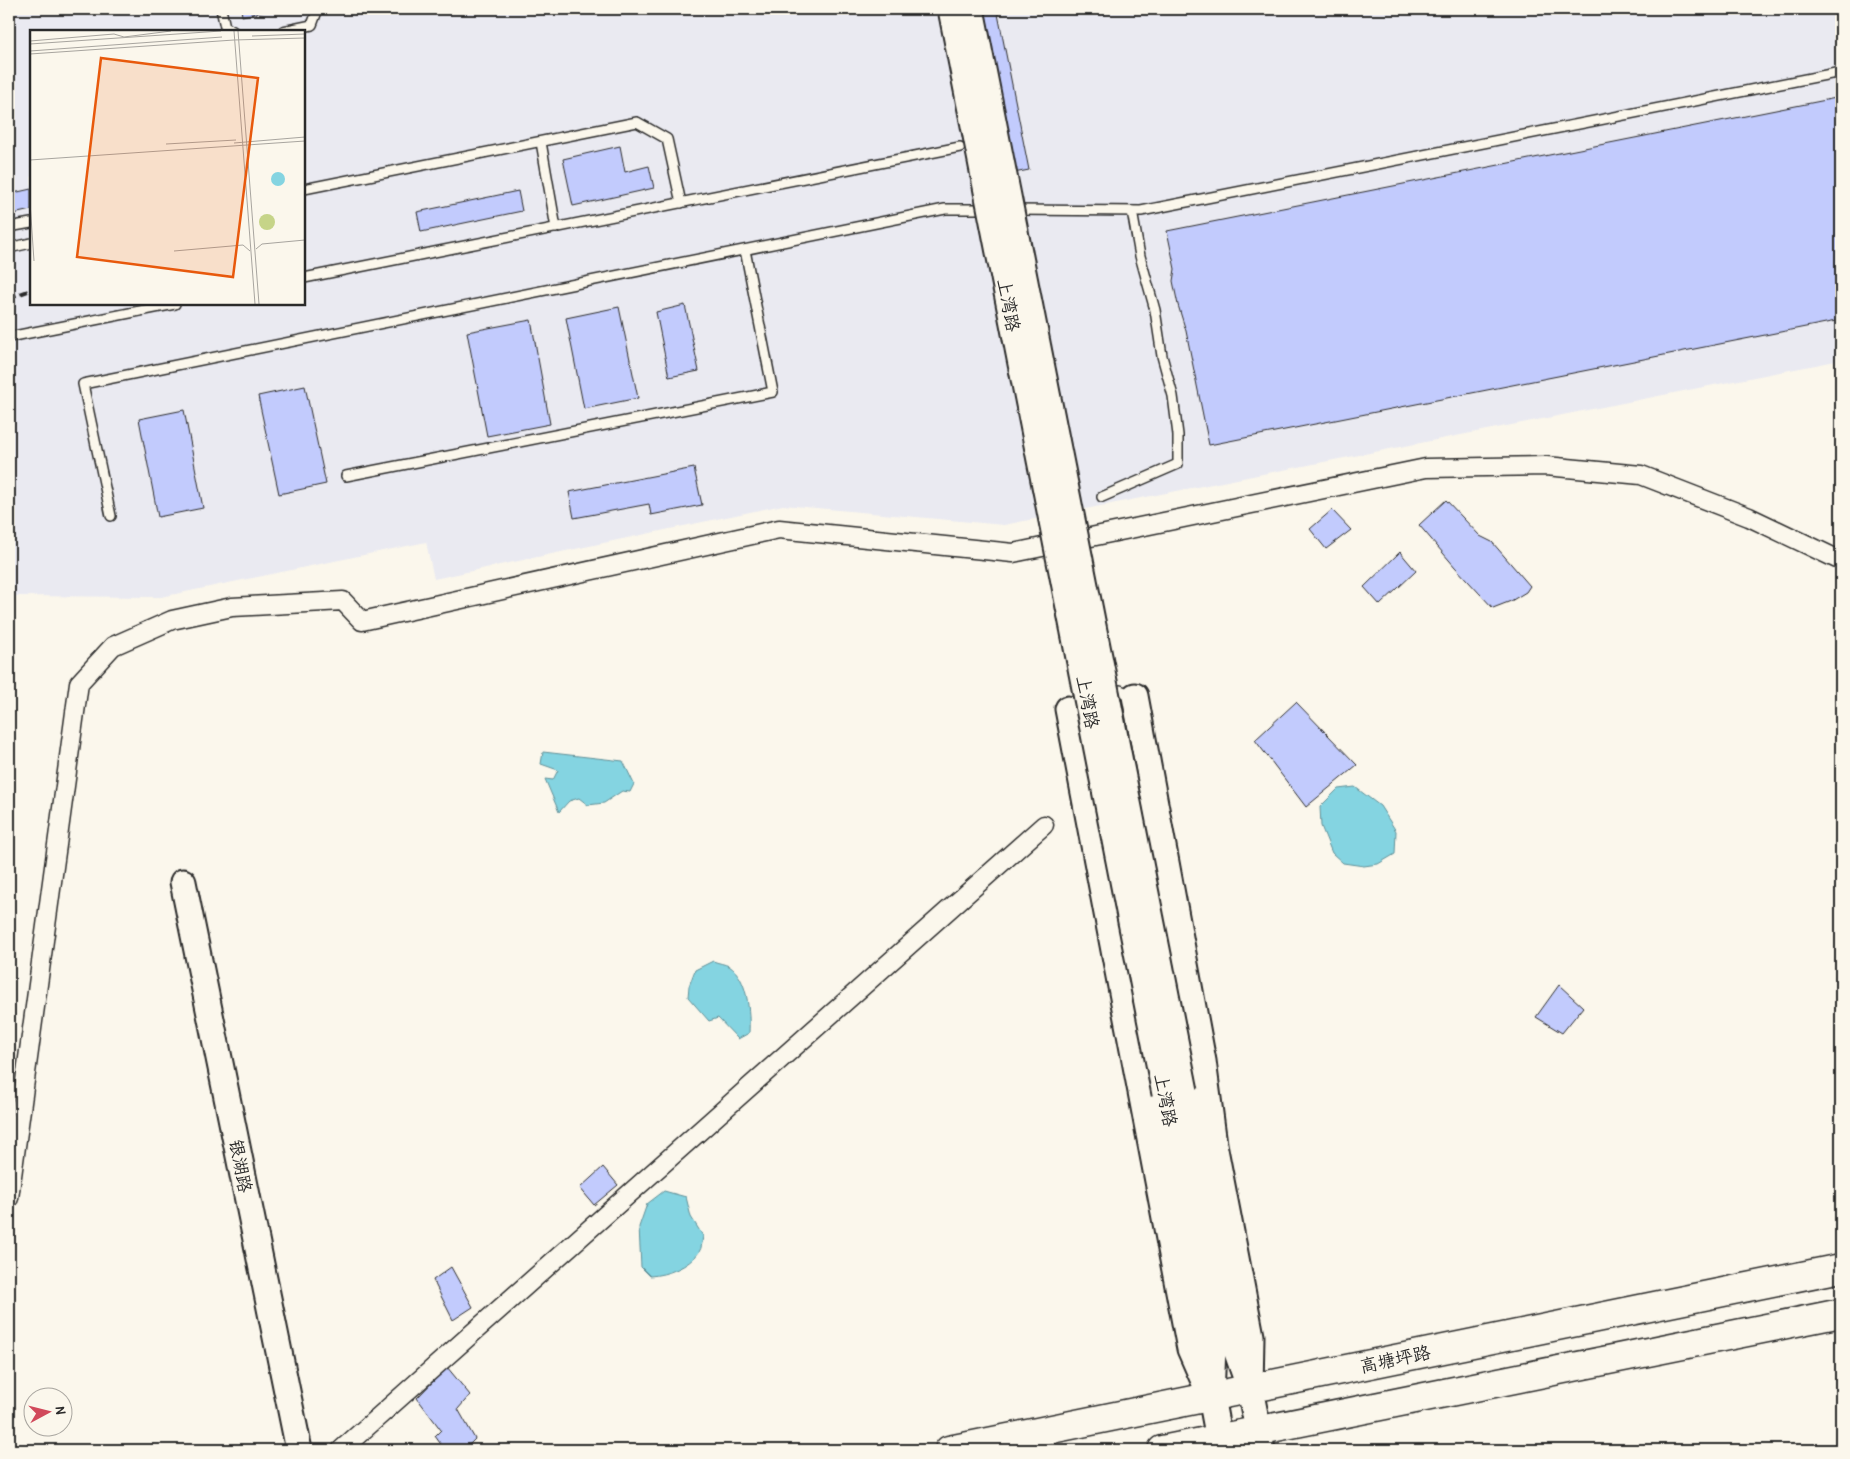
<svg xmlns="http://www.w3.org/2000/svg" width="1850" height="1459" font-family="'Patrick Hand','LXGW WenKai TC',sans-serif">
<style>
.built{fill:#eaeaf1;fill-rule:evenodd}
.water{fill:#84d4e1;stroke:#609098}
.building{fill:#c2cbfd;stroke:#2b2b2b}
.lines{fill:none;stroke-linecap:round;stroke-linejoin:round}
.lane-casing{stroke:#2b2b2b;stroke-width:12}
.street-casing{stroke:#2b2b2b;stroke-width:21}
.secondary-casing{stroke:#2b2b2b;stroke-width:29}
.primary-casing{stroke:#2b2b2b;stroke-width:31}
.lane{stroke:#fbf7ec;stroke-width:9}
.street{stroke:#fbf7ec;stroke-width:18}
.secondary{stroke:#fbf7ec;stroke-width:25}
.primary{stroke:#fbf7ec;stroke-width:28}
.rail{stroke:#2b2b2b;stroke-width:4;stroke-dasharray:8 4;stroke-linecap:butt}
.secondary-bridge-casing{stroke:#2b2b2b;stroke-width:29;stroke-linecap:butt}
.secondary-bridge{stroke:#fbf7ec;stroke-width:25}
.labels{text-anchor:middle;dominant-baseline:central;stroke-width:4;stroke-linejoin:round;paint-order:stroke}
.street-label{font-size:18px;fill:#2b2b2b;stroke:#fbf7ec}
.inset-road{fill:none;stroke:#a8a59f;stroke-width:1}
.view{fill:#e8590c;fill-opacity:0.15;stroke:#e8590c;stroke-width:2.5}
.inset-edge{fill:none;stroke:#2b2b2b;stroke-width:2.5}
</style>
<rect width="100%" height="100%" fill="#fbf7ec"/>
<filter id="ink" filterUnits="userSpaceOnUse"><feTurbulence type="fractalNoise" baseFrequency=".02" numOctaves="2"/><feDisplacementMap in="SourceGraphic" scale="10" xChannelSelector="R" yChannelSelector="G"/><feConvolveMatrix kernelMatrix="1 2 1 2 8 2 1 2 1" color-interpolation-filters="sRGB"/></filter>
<g filter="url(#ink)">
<!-- built -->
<path class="built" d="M9,9H1841V360L1004,525L783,505L434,579L426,542L161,597L9,596ZM31,31H304V304H31Z"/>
<!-- water -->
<g class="water">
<path d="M543,752L623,761L634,784L630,792L622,791L604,803L588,805L579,798L569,801L559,812L545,779L553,780L558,770L541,764Z"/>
<path d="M1355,787L1380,806L1396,831L1395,854L1378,864L1364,866L1343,863L1332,853L1321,826L1320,807L1338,789Z"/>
<path d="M713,961C718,963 725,964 729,966C748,978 750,1012 749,1033L738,1039L718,1018L709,1021L688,997L689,986L695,970Z"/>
<path d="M664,1191L686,1197L691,1217L703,1236C702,1241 702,1248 699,1252C689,1267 667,1275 650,1276L641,1267L639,1227L647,1204Z"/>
</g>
<!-- building -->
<g class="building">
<path d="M241,9H276L242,16Z"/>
<path d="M965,9H997L1029,170L978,180Z"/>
<path d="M1841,97V320L1209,445L1186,331L1178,305L1173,281L1175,269L1167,231Z"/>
<path d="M620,146L625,172L649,166L654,188L573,206L563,159Z"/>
<path d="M31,189V210L9,215V194Z"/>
<path d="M518,191L522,211L421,232L417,212Z"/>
<path d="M685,305L699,371L669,377L656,312Z"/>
<path d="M619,307L638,398L584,409L566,318Z"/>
<path d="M531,320L550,424L487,436L467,332Z"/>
<path d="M305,386L326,484L279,494L258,396Z"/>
<path d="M184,410L203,508L158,517L139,419Z"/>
<path d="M694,468L702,505L651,515L649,504L574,518L569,492Z"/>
<path d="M1446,500L1480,536L1492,542L1530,586L1526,592L1511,601L1493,608L1455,567L1419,525Z"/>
<path d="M1332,510L1351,530L1326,549L1310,529Z"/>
<path d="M1400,552L1416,571L1380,605L1364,587Z"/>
<path d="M1296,702L1357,765L1306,807L1255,740Z"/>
<path d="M1559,985L1583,1007L1562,1033L1536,1017Z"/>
<path d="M603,1167L618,1185L594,1205L580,1188Z"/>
<path d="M451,1267L473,1307L453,1320L433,1280Z"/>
<path d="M447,1367L470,1395L458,1409L475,1439L464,1450H445L435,1436L441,1430L417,1398Z"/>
</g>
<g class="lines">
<!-- lane casing -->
<g class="lane-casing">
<g id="lane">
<path d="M221,9L225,27L233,31"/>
<path d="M283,31L312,25L318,9"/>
<path d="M541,142L556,228"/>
<path d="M304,189L637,122L667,139L681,203"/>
<path d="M1013,210L1141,211L1841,72"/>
<path d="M9,227L31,223"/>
<path d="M9,248L31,243"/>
<path d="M304,278L960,147"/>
<path d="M9,337L175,304"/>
<path d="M346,476L773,392L745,250"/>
<path d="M1102,497L1178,464V435L1173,396L1162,356L1155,310L1140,256L1132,211"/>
<path d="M111,516L83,384L945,209H990"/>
<path d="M1107,693L1120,690L1135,696"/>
</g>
</g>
<!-- street casing -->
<g class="street-casing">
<g id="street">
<path d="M9,1198L79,683L113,646L172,620L232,607L343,601L362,621L779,529L1013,553L1426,468L1546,466L1641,475L1749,517L1837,559"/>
<path d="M341,1450L1044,825"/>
</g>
</g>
<!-- secondary casing -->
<g class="secondary-casing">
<g id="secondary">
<path d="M1135,696L1203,1061L1214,1144L1251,1336L1250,1389"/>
<path d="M1068,709L1190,1349L1211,1397"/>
<path d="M183,882L299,1450"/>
<path d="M1185,1091L1233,1341L1250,1389L1262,1450"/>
<path d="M1165,1094L1213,1346L1211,1397L1221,1450"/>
</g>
</g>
<!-- primary casing -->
<g class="primary-casing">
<g id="primary">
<path d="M949,1450L1841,1268"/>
<path d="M1162,1450L1841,1313"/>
</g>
</g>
<!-- lane -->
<use href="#lane" class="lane"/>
<!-- street -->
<use href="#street" class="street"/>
<!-- secondary -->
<use href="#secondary" class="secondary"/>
<!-- primary -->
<use href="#primary" class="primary"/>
<!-- rail -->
<path class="rail" d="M9,298L31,290"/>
<!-- secondary-bridge casing -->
<g class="secondary-bridge-casing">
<g id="secondary-bridge">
<path d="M951,9L1165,1094"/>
<path d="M971,9L1185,1091"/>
</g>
</g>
<!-- secondary-bridge -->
<use href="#secondary-bridge" class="secondary-bridge"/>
</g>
</g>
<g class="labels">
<!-- street labels -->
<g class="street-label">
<text transform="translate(1009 305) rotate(79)">上湾路</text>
<text transform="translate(1088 702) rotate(79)">上湾路</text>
<text transform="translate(1166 1100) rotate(79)">上湾路</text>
<text transform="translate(241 1166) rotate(79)">银湖路</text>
<text transform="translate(1395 1359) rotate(-12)">高塘坪路</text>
</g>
</g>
<!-- overview -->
<g transform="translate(30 30)">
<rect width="275" height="275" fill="#fbf7ec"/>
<path d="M229 192a8 8 0 1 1 16 0a8 8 0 1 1-16 0Z" fill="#c6d488"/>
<path d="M241 149a7 7 0 1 1 14 0a7 7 0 1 1-14 0Z" fill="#84d4e1"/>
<path class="inset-road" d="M204,1L225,274M208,1L229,274M222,6L275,4M0,11L84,4L94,7L141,1M0,14L191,1M0,21L192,7M0,24L204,10L275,8M204,113L275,107M136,114L206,110M0,130L275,111M0,172L4,231M226,219L232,214L275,210M144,221L213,215L220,221"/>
<path class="view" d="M71,28L228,48L203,247L47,227Z"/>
<rect width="275" height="275" class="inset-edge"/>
</g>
<!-- margin -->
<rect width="1850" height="1459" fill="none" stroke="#fbf7ec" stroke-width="30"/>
<rect x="15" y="15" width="1820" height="1429" fill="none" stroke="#2b2b2b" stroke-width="2" filter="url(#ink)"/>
<!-- north arrow -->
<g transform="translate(48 1412) rotate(83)"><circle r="24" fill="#fbf7ec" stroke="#a8a59f"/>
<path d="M0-4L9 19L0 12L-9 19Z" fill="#d1495b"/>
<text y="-8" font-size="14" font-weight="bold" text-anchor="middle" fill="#2b2b2b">N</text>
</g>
</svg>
